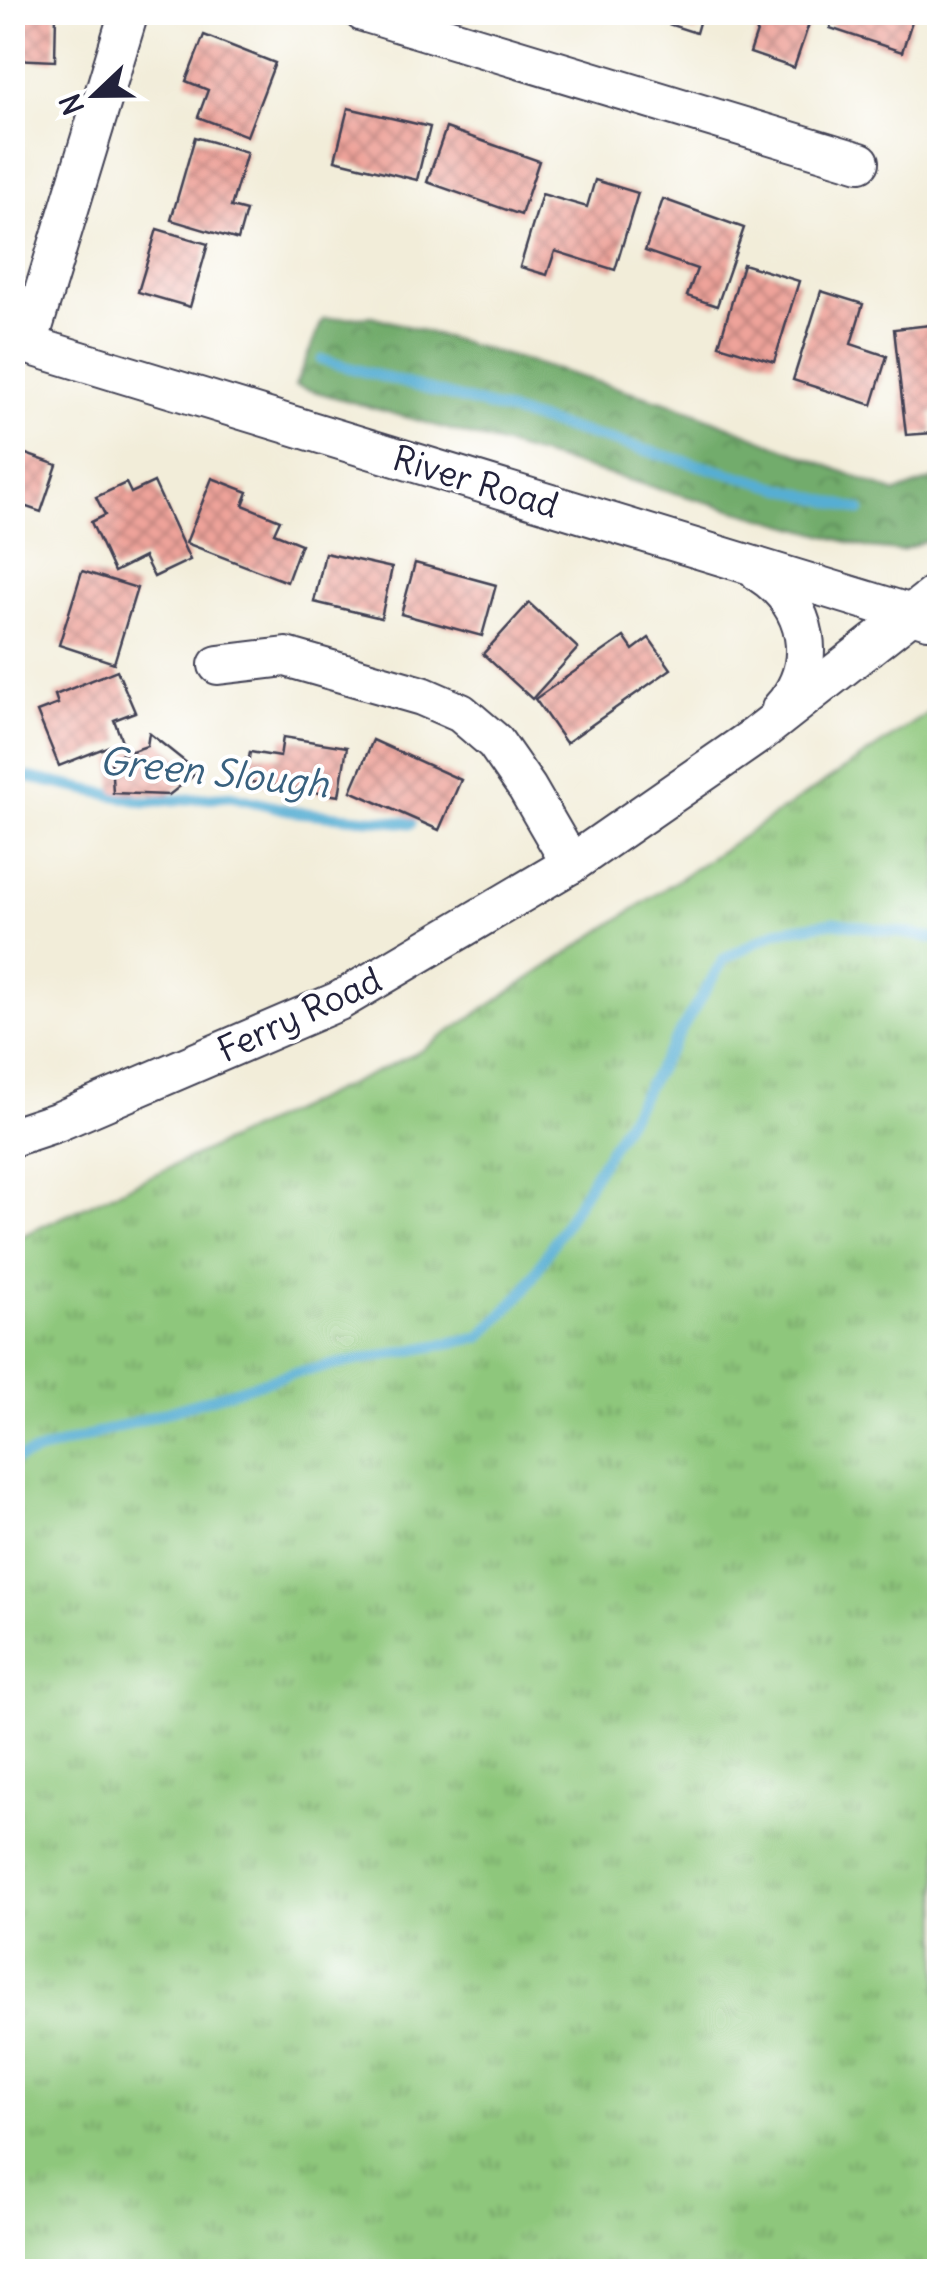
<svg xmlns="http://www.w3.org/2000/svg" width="952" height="2284" font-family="Delius,sans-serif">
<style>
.forest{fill:url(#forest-crowns);stroke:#4a6754;stroke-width:2.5}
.park{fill:url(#park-tufts);stroke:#58745c;stroke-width:2.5}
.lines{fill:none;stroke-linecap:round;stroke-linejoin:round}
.stream{stroke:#56aed3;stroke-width:11}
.building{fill:url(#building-cross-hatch)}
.minor-casing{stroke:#414053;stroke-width:42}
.minor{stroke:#fff;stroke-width:38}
.labels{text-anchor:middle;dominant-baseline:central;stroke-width:8;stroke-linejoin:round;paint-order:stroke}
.street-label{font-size:35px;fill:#22223b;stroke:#fff}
.water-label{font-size:38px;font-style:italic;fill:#39617f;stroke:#fff}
</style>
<defs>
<pattern id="forest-crowns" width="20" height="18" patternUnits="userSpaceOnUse" patternTransform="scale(2.5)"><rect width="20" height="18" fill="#72ac6c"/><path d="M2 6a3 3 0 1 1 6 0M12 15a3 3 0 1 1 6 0" fill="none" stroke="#5d8c5a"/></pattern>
<pattern id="park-tufts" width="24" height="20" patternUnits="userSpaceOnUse" patternTransform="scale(2.5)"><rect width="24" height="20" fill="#8ec77c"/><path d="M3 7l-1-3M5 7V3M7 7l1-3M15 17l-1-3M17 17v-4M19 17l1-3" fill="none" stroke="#74a167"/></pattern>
<pattern id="building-cross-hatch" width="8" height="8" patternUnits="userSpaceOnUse" patternTransform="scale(2.5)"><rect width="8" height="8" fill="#eea39a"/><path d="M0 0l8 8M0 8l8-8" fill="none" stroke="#c0847f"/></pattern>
</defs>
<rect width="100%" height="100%" fill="#fff"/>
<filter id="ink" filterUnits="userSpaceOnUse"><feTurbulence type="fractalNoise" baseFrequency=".01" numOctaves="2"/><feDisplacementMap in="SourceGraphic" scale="20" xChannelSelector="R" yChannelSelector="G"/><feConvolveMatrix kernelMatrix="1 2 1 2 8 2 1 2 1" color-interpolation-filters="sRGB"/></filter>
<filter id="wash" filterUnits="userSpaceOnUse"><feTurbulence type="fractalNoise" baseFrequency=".0048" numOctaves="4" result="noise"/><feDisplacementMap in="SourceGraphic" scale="40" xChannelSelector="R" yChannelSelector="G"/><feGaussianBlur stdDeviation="2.25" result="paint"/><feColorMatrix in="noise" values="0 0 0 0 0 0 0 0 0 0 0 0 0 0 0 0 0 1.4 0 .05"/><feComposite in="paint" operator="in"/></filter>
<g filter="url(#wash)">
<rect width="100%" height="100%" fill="#f2edd9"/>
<!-- forest -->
<path class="forest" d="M372,316L676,405L896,493L939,477V536L900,551L869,548L295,386L323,319Z"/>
<!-- park -->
<path class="park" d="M939,706V2271H13V1240L421,1051Z"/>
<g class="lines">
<!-- stream -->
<g class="stream">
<path d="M322,360L860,510"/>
<path d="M12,774L146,802L231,796L296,812L411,823"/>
<path d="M12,1460L292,1373L481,1337L525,1290L724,959L777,931L834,922L940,939"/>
</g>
</g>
<g id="blocks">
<!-- building -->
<g class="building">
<path d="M12,12H56L55,61L12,59Z"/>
<path d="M631,12H702L696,33Z"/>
<path d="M723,12H813L794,68L750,53L759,26Z"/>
<path d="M835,12H915L902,52L830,28Z"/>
<path d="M204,35L275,63L247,136L198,117L208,90L186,81Z"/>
<path d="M348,108L430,127L417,180L335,160Z"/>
<path d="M446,128L539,161L521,215L427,182Z"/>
<path d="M195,137L247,152L231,207L246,211L238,240L171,220Z"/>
<path d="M595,180L638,193L615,270L555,251L547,275L520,267L542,194L587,207Z"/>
<path d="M663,199L744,228L717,306L687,296L697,269L645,251Z"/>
<path d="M157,229L208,244L190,307L138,292Z"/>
<path d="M743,264L799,281L774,362L719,345Z"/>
<path d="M821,291L863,304L851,344L887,356L872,405L793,380Z"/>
<path d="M940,324V412L931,413L933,433L906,435L894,329Z"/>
<path d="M12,449L57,465L41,512L12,502Z"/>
<path d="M212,478L248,492L243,505L280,520L274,533L301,544L287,582L186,543Z"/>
<path d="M154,482L190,560L154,577L144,557L114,572L91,522L105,515L96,497L126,483L131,493Z"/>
<path d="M325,553L392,568L381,618L314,602Z"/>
<path d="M415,563L496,585L482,636L401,614Z"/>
<path d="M82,571L137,588L114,663L59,645Z"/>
<path d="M529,603L578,648L532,699L483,654Z"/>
<path d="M624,637L633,650L649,638L671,669L566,743L535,699Z"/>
<path d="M117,670L135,712L114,720L122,741L59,766L37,712L58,704L55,695Z"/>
<path d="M149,733L198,772L169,795L113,793L111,758L147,746Z"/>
<path d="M283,737L347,747L339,796L245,781L250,752L280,757Z"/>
<path d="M373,740L461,780L439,830L351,791Z"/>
</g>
</g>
</g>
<g filter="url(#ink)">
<use href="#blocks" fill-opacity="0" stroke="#414053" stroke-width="2.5"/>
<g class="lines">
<!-- minor casing -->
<g class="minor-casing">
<g id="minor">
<path d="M363,12L860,162"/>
<path d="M12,340L928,619"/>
<path d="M28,344L129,12"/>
<path d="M760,573C809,604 821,665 781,709"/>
<path d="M218,665L286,657L422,696L461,713L495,742L527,788L571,864"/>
<path d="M12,1137L57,1122L339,1001L571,864L757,735L940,591"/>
</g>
</g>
<!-- minor -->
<use href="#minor" class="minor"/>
</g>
</g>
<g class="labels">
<!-- street labels -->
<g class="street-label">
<text transform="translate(476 481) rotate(17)">River Road</text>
<text transform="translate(299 1014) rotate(-25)">Ferry Road</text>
</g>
<!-- water labels -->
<g class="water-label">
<text transform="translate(214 772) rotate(6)">Green Slough</text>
</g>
</g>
<!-- margin -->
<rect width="952" height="2284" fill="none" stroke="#fff" stroke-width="50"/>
<!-- north arrow -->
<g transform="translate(95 95) rotate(248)" stroke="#ffffff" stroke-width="8" paint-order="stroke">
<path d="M0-8L18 38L0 25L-18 38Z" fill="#22223b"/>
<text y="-15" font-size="28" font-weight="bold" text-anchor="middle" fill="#22223b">N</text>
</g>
</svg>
